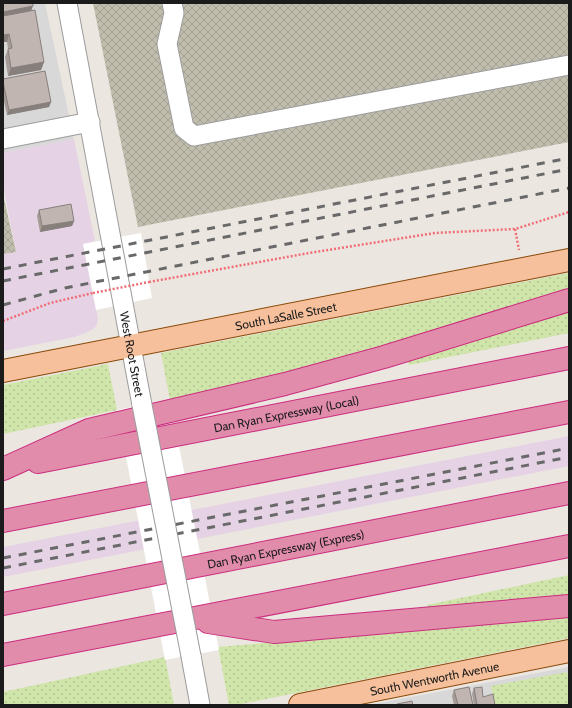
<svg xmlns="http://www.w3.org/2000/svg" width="572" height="708" font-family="Cabin,sans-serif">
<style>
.residential{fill:#d9d8d8}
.railway{fill:#e5d3e5}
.construction{fill:url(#construction-cross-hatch)}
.grass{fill:url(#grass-dots)}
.pier{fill:#fff}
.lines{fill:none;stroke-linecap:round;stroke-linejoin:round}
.minor-casing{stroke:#9c9c9c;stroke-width:21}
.major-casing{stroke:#8a4908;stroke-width:24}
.highway-casing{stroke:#cb2d7e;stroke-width:24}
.path{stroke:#f16d75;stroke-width:2.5;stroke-dasharray:2 2;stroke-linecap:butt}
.minor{stroke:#fff;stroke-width:19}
.major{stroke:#f6c09c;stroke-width:22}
.highway{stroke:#e08caa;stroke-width:22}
.rail{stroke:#696969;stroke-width:3;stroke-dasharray:8 8;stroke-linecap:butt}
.minor-bridge-casing{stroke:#9c9c9c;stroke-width:21;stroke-linecap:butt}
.path-bridge{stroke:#f16d75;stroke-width:2.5;stroke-dasharray:2 2;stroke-linecap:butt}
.minor-bridge{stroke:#fff;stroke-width:19}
.wall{fill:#a59c98}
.shaded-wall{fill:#867f7c}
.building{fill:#c0b5b1;stroke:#867f7c}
.labels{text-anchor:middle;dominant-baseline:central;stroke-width:3.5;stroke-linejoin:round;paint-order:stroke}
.street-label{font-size:12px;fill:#1b1b1b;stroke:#fff}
</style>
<defs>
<pattern id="construction-cross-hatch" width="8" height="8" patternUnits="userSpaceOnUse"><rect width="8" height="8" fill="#c0bdad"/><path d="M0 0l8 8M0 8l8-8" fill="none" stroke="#a4a294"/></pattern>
<pattern id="grass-dots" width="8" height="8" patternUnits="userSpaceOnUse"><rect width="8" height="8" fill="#d0e5a9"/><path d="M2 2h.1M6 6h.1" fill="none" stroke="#b2c491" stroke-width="1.8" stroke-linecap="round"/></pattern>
</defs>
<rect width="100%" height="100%" fill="#ece6e1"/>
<!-- residential -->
<g class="residential">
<path d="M3,3H45L74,139L3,153Z"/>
<path d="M569,667V705H369Z"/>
</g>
<!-- railway -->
<g class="railway">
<path d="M74,139L95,241L83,244L98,318L97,325L92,330L75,337L3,351V254L16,252L3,185V153Z"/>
<path d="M569,436V466L3,577V547Z"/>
</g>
<!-- construction -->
<g class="construction">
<path d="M93,3H569V142L138,227Z"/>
<path d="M3,194L16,252L3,254Z"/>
</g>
<!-- grass -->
<g class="grass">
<path d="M569,273V289L332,361L249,383L170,400L161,353Z"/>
<path d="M569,311V333L409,365L408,361Z"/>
<path d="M108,364L117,410L3,434V385Z"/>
<path d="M569,575V597L427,609V605Z"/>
<path d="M569,616V638L236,705H229L218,647Z"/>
<path d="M165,657L174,705H3V692Z"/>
<path d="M567,672L569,684V705H495L491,686Z"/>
</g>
<!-- pier -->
<g class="pier">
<path d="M141,233L152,298L96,310L83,244Z"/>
<path d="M170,400L219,650L165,660L117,410Z"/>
</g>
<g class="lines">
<!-- minor casing -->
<g class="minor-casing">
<g id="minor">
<path id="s1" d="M67,3L142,405"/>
<path d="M172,3L174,13L167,44L184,128L194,136L569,65"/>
<path d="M3,139L90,122"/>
<path d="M191,656L200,705"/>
</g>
</g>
<!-- major casing -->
<g class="major-casing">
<g id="major">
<path id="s2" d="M3,371L569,260"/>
<path id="s3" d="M300,705L569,651"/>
</g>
</g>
<!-- highway casing -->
<g class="highway-casing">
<g id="highway">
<path id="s4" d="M38,462L569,358"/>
<path d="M3,469L89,430L285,384L384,357L569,300"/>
<path d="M3,521L569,412"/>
<path id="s5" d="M3,604L569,493"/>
<path d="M208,622L274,632L569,606"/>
<path d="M3,655L569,546"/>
</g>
</g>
<!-- path -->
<g class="path">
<path d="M515,229L519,250"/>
<path d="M149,282L309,253L435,233L515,229L569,212"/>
<path d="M3,321L50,303L93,293"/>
</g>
<!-- minor -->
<use href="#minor" class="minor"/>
<!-- major -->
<use href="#major" class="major"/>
<!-- highway -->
<use href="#highway" class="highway"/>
<!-- rail -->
<g class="rail">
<path d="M3,269L569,158"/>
<path d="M3,281L569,169"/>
<path d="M3,305L65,288L569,188"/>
<path d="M3,558L569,448"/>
<path d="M3,568L569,457"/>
</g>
<!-- minor-bridge casing -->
<g class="minor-bridge-casing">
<path id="minor-bridge" d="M142,405L191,656"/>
</g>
<!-- path-bridge -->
<path class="path-bridge" d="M93,293L149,282"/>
<!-- minor-bridge -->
<use href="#minor-bridge" class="minor-bridge"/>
</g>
<!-- wall -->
<g class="wall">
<path d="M3,3L32,11L44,62L41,70L8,76L5,57L8,49L7,42Z"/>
<path d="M3,79L51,102L49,107L7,115L3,97Z"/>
<path d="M39,210L74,221L72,226L40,232L37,216Z"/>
<path d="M474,688L483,697L495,705H474L472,694Z"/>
<path d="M454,690L473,705H454L452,696Z"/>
</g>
<!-- shaded-wall -->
<g class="shaded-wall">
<path d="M33,6L30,14L3,19V12Z"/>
<path d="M9,34L7,42H3V35Z"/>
<path d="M44,62L41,70L8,76L11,68Z"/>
<path d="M51,102L49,107L7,115L9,110Z"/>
<path d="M74,221L72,226L40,232L42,226Z"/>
</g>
<!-- building -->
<g class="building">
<path d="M3,3H33V6L3,12Z"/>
<path d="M35,10L44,62L11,68L8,49L12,48L9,34L3,35V16Z"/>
<path d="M45,71L51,102L9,110L3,82V79Z"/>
<path d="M71,204L74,221L42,226L39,210Z"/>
<path d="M469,687L473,705H458L454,690Z"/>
<path d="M482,687L483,697L493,694L495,705H477L474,688Z"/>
<path d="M412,701L413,705H397V704Z"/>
</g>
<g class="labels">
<!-- street labels -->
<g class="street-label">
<text stroke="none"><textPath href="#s2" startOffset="288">South LaSalle Street</textPath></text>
<text stroke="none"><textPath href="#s1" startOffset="357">West Root Street</textPath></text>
<text stroke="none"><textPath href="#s4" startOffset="253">Dan Ryan Expressway (Local)</textPath></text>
<text stroke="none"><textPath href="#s5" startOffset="288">Dan Ryan Expressway (Express)</textPath></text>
<text stroke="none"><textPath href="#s3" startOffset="137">South Wentworth Avenue</textPath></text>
</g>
</g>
<!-- border -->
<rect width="572" height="708" fill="none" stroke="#1b1b1b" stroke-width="8"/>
</svg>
